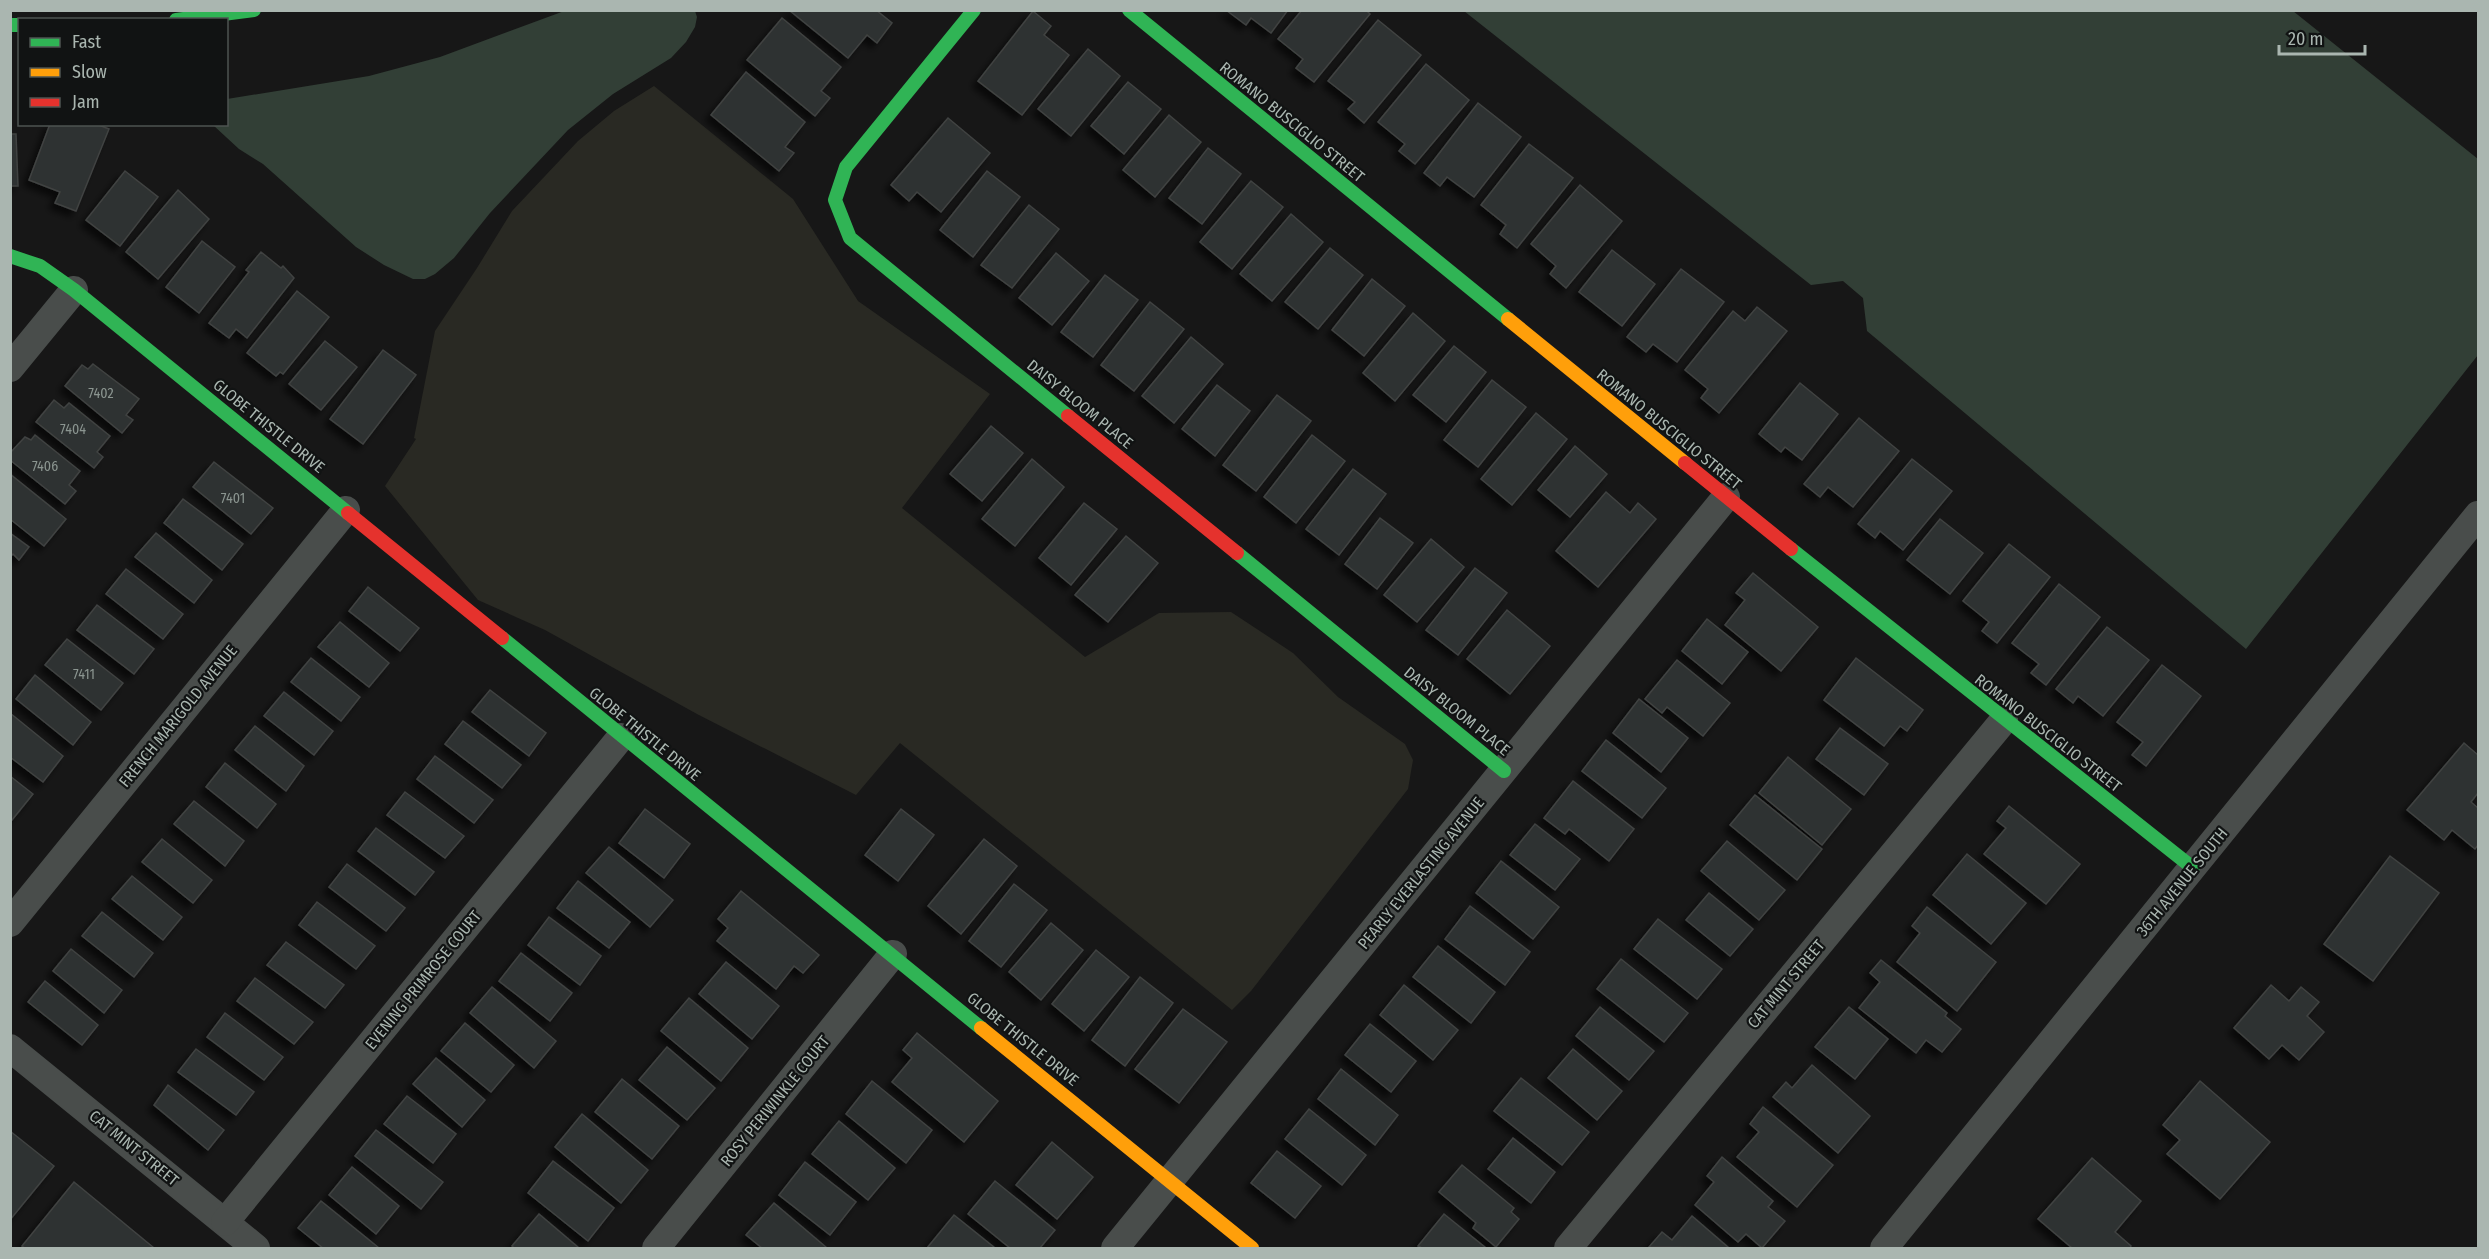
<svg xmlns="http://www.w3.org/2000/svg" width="2489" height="1259" font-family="'Fira Sans Condensed',sans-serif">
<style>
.green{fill:#292923}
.water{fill:#323f36}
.building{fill:#2f3130;stroke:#404342;stroke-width:1.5;filter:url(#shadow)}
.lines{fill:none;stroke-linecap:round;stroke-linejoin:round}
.street{stroke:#494d4b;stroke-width:28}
.fast{stroke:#30b455;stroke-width:14}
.slow{stroke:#ff9f0a;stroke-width:14}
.jam{stroke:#e5322d;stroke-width:14}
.labels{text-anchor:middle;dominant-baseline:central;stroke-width:4.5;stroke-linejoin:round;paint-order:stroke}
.number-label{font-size:14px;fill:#8b9590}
.street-label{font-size:16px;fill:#aab6b0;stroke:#111313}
</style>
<defs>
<filter id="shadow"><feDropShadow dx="-5.5" dy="5.5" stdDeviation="3" flood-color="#0009"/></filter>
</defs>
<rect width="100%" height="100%" fill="#171717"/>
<!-- green -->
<path class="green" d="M654,86L793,199L858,301L990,394L902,508L1085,657L1159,613L1231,612L1293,653L1338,697L1405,744L1413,760L1408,789L1251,991L1232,1010L900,743L856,795L697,714L545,630L478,600L385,486L416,439L414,438L435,331L477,268L512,211L578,141L614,111Z"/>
<!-- water -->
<g class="water">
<path d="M567,10L695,11L697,17L695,27L686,42L671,58L613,94L568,130L490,213L454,258L435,274L425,279H413L384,265L356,247L263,164L239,149L213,125L226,124L227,99L369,76L440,57Z"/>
<path d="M1464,11H2293L2478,159V355L2246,649L1867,331L1863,298L1843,281L1811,285Z"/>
</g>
<!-- building -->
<g class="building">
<path d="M789,10H876L892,23L877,43L867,35L848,58Z"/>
<path d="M1226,10H1288L1271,33L1251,18L1246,25Z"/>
<path d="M1302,10H1366L1370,14L1314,82L1296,68L1303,59L1278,39Z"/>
<path d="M1033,11L1051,26L1044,35L1069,55L1022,115L978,81Z"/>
<path d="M782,18L841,67L821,91L830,98L815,116L747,60Z"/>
<path d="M1378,20L1421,55L1364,123L1348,109L1355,102L1328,81Z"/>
<path d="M1088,49L1120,76L1071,136L1038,109Z"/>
<path d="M1426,64L1469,100L1415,164L1399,151L1405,144L1378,122Z"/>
<path d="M746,72L805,122L785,147L794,153L779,171L711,115Z"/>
<path d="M1128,82L1161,109L1124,154L1091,126Z"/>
<path d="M1478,103L1521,137L1474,197L1447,177L1440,186L1424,173Z"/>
<path d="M1169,115L1201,142L1155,197L1123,170Z"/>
<path d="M948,118L990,153L941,212L917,192L909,201L891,185Z"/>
<path d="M50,124H96L109,129L76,211L55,203L60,192L29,180Z"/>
<path d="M10,134H16L18,186H10Z"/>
<path d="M1529,144L1573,178L1517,248L1500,234L1506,225L1481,205Z"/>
<path d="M1208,148L1241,174L1202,224L1169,198Z"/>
<path d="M125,171L158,197L120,246L86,220Z"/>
<path d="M987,171L1020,197L973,257L940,230Z"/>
<path d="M1251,181L1283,207L1232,269L1200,242Z"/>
<path d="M1580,185L1622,221L1566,288L1550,274L1556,266L1531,244Z"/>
<path d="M178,190L209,219L158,279L126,252Z"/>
<path d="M1029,205L1059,229L1012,288L981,265Z"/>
<path d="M1291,214L1323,242L1272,301L1240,274Z"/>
<path d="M202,241L235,267L199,313L166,287Z"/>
<path d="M1330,248L1363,275L1318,329L1285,302Z"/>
<path d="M1612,250L1655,284L1622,326L1579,292Z"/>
<path d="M261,252L281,268L283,266L294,278L247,338L236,329L229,338L209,323L249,272L246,270Z"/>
<path d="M1056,253L1089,281L1052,325L1019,298Z"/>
<path d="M1681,269L1724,302L1677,362L1653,344L1646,352L1627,337Z"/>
<path d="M1105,275L1138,300L1093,357L1061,332Z"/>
<path d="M1372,279L1405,306L1364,356L1332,330Z"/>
<path d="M297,291L329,317L283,374L280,372L276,376L247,353Z"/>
<path d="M1150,302L1184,329L1134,391L1101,365Z"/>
<path d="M1757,307L1787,331L1719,413L1701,398L1708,389L1685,370L1733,311L1745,321Z"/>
<path d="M1413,313L1445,341L1395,401L1363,373Z"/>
<path d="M1191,337L1223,364L1174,423L1142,396Z"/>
<path d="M325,341L357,367L321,410L289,384Z"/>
<path d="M1454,346L1486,372L1446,422L1413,395Z"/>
<path d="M383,350L416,375L363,444L330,419Z"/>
<path d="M93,364L139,399L126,415L133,420L122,433L65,386L82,365L88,369Z"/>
<path d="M1492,380L1526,407L1478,467L1444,440Z"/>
<path d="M1800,383L1838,414L1802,460L1785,447L1781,452L1759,434Z"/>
<path d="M1217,385L1250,411L1215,456L1182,429Z"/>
<path d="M1277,395L1311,421L1256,491L1223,465Z"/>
<path d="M54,400L64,408L69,403L110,436L97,452L103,457L94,468L36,422Z"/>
<path d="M1536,413L1567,439L1512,505L1481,479Z"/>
<path d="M1859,418L1899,451L1853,507L1828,487L1820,497L1804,484Z"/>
<path d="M991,426L1023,453L982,501L950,474Z"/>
<path d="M35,435L80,471L69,485L76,491L65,504L10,460V453L25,437L31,440Z"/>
<path d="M1312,435L1345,461L1296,523L1264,497Z"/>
<path d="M1575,446L1607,474L1570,517L1538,490Z"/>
<path d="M1032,459L1064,487L1015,546L982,519Z"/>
<path d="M1912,459L1952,491L1903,550L1880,531L1875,538L1858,524Z"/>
<path d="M214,462L273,508L251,534L193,487Z"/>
<path d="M1353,469L1386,494L1339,555L1306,529Z"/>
<path d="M10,474L66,519L44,546L10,519Z"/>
<path d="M1606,492L1630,513L1638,503L1656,519L1598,587L1556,551Z"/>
<path d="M183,499L243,544L222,570L164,523Z"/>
<path d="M1084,503L1117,529L1071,585L1039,558Z"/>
<path d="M1380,518L1413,543L1377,589L1345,564Z"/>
<path d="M1940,519L1983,553L1950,594L1907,560Z"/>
<path d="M10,533L29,547L19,560L13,554L10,557Z"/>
<path d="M156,533L212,580L194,603L135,557Z"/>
<path d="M1126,536L1158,563L1108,622L1075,595Z"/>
<path d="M1431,539L1464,567L1417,622L1384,595Z"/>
<path d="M2009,544L2050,577L1997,643L1982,631L1989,622L1963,601Z"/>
<path d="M1475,568L1507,593L1458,655L1426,630Z"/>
<path d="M126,569L183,614L163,639L106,594Z"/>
<path d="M1753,573L1818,627L1781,671L1725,625L1745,600L1736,593Z"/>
<path d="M2059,584L2100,617L2046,685L2031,673L2039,664L2012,643Z"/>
<path d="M368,587L419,628L400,651L349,611Z"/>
<path d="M97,605L154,649L134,674L77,630Z"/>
<path d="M1507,610L1550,646L1510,694L1467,659Z"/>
<path d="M1707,619L1748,652L1722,684L1682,651Z"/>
<path d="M340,622L389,663L369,687L318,647Z"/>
<path d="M2107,627L2149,660L2103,716L2078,696L2073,703L2056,689Z"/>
<path d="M67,639L123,683L101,710L45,665Z"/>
<path d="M311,658L360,697L341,721L291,682Z"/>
<path d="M1856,658L1923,710L1907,731L1900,726L1884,746L1824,700Z"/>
<path d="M1677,660L1730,703L1703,736L1667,707L1662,713L1645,699Z"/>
<path d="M2162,665L2201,696L2146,766L2132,755L2143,742L2117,722Z"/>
<path d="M35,675L91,722L73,745L16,699Z"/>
<path d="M490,690L546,733L529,756L472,712Z"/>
<path d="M284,692L333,731L314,755L264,716Z"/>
<path d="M1639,699L1688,738L1661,772L1613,733Z"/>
<path d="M10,713L63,756L43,782L10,757Z"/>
<path d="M463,721L521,765L502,788L445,744Z"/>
<path d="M255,726L304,766L286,791L235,750Z"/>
<path d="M1840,728L1888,764L1864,795L1816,759Z"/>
<path d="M1606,740L1666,788L1642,818L1582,771Z"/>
<path d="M2464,743L2478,755V793L2471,802L2478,808V845L2475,849L2452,830L2444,840L2407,810Z"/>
<path d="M435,756L493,800L474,823L417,779Z"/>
<path d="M1788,757L1851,809L1822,845L1759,793Z"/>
<path d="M225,763L276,804L257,828L206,787Z"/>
<path d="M10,776L33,794L12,820L10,819Z"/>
<path d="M1573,781L1634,829L1609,861L1569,829L1565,834L1544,818Z"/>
<path d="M405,792L464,836L445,858L387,815Z"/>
<path d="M1755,795L1822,849L1797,880L1730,825Z"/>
<path d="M194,801L244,841L225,866L174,824Z"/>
<path d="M2009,806L2080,864L2046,904L1984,854L2006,828L1997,821Z"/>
<path d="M645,809L690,844L664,878L619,843Z"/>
<path d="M901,809L934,835L898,881L865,855Z"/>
<path d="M1535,824L1580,859L1555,890L1510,855Z"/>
<path d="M376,828L434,872L415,895L358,851Z"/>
<path d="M162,839L212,880L193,903L142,862Z"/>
<path d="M984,839L1017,866L961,934L928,906Z"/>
<path d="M1727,841L1785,890L1759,920L1701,871Z"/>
<path d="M609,847L673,900L650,927L586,873Z"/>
<path d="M1967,854L2026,903L1991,944L1933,895Z"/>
<path d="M2390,856L2439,893L2373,981L2324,944Z"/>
<path d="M1501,861L1559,907L1533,939L1476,893Z"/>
<path d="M347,864L405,908L386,931L329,887Z"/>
<path d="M132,876L182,917L163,940L112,899Z"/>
<path d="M578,881L630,922L609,948L557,908Z"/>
<path d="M1014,884L1047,910L1001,967L969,941Z"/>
<path d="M741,891L819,955L803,973L794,966L776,989L717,941L728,928L718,919Z"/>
<path d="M1709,893L1753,929L1730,956L1686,920Z"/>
<path d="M317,902L375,946L356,969L299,925Z"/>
<path d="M1470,906L1530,952L1505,985L1445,939Z"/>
<path d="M1927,907L1996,962L1957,1011L1897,962L1920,933L1912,926Z"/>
<path d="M102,912L153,953L134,977L82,936Z"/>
<path d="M549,917L601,956L580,985L528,945Z"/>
<path d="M1658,919L1722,969L1697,999L1634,949Z"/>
<path d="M1051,923L1083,950L1041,1000L1009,972Z"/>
<path d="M286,942L344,985L325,1008L267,965Z"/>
<path d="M1438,946L1495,992L1471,1023L1413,977Z"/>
<path d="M71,949L122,990L104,1013L53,971Z"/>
<path d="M1096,950L1129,977L1084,1031L1052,1004Z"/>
<path d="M521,953L572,993L550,1021L499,981Z"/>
<path d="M1621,959L1688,1013L1664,1042L1597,989Z"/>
<path d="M1881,960L1947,1013L1945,1016L1961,1029L1942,1052L1926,1040L1916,1053L1859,1008L1880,982L1870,973Z"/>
<path d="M726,962L779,1006L752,1039L699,994Z"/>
<path d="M1140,977L1173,1003L1125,1066L1092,1040Z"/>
<path d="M255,978L313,1022L294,1044L237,1001Z"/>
<path d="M45,981L98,1025L82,1045L28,1002Z"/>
<path d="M1404,985L1458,1030L1433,1060L1380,1015Z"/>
<path d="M2271,985L2289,1001L2301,987L2319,1002L2307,1016L2324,1032L2299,1060L2282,1045L2269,1059L2234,1028Z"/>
<path d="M492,987L556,1041L534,1068L470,1013Z"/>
<path d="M689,998L748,1048L721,1081L661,1031Z"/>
<path d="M1600,1007L1654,1051L1629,1080L1576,1036Z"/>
<path d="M1849,1007L1888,1039L1855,1079L1815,1047Z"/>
<path d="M1183,1009L1227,1042L1179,1103L1135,1069Z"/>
<path d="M225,1013L283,1057L264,1080L207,1037Z"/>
<path d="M465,1023L514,1065L491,1092L441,1051Z"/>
<path d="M1370,1024L1416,1061L1391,1092L1345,1055Z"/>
<path d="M917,1033L998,1101L964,1142L892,1082L912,1058L903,1050Z"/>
<path d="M667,1047L715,1088L687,1120L639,1080Z"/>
<path d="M196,1049L254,1092L236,1115L178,1072Z"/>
<path d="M1573,1049L1622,1091L1597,1120L1548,1078Z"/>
<path d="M436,1058L485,1100L462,1127L413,1084Z"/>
<path d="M1812,1065L1870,1116L1838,1153L1773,1097L1786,1082L1792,1088Z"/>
<path d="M1341,1069L1398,1115L1375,1145L1318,1099Z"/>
<path d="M1521,1078L1589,1132L1562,1165L1494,1111Z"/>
<path d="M622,1079L679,1126L652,1159L595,1112Z"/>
<path d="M872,1081L932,1130L906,1163L846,1114Z"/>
<path d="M2200,1081L2270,1142L2220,1199L2167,1154L2180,1140L2163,1125Z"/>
<path d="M168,1085L224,1130L208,1150L154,1105Z"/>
<path d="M407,1096L456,1134L433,1163L384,1124Z"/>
<path d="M1763,1107L1833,1165L1797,1207L1737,1157L1759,1132L1750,1124Z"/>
<path d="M1309,1109L1366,1155L1342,1185L1285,1139Z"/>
<path d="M582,1114L648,1170L621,1203L555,1147Z"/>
<path d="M839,1121L895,1168L868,1200L812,1154Z"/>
<path d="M376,1130L443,1182L421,1209L355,1156Z"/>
<path d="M10,1131L54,1166L10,1220Z"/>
<path d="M1513,1138L1555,1172L1531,1203L1488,1169Z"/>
<path d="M1052,1142L1093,1177L1057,1219L1016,1185Z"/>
<path d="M1277,1151L1321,1186L1295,1218L1251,1183Z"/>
<path d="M1722,1157L1773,1201L1768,1207L1785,1221L1762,1248L1746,1234L1738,1242L1695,1205L1714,1182L1707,1176Z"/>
<path d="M2092,1158L2141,1201L2115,1232L2131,1246L2130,1248H2072L2038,1219Z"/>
<path d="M553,1161L614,1208L588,1241L528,1193Z"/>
<path d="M805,1162L856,1202L830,1235L779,1195Z"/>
<path d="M1462,1165L1514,1208L1511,1212L1519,1219L1496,1247L1473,1228L1476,1223L1439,1192Z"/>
<path d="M352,1167L399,1206L376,1234L329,1195Z"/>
<path d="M995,1181L1055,1230L1040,1248H1010L968,1214Z"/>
<path d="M74,1182L154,1248H25L22,1246Z"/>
<path d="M321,1201L379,1248H323L298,1228Z"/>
<path d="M774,1203L827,1248H762L746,1235Z"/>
<path d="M539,1214L579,1248H514L512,1246Z"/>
<path d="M1444,1214L1486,1248H1422L1418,1246Z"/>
<path d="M954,1215L995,1248H927Z"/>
<path d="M1692,1216L1729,1248L1649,1247L1662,1232L1672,1240Z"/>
</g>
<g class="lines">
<!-- street -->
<g class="street">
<path d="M10,368L74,290"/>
<path d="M10,923L346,510"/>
<path d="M10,1048L256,1248"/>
<path d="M225,1222L621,737"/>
<path d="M656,1248L893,954"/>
<path d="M1115,1248L1726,497"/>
<path d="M1568,1248L2004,720"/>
<path d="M1884,1248L2478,515"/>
</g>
<!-- fast -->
<g class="fast">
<path d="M974,10L846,167L835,200L850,238L1068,416"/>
<path d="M1129,10L1508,319"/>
<path d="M176,20L254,10"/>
<path d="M10,25H20"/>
<path d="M10,256L40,266L74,290L348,513"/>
<path d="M1791,549L2193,868"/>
<path d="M1237,553L1504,771"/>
<path d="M502,638L981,1028"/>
</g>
<!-- slow -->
<g class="slow">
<path d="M1508,319L1685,463"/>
<path d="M981,1028L1252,1248"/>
</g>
<!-- jam -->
<g class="jam">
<path d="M1068,416L1237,553"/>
<path d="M1685,463L1791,549"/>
<path d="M348,513L502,638"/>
</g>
</g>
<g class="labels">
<!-- number labels -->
<g class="number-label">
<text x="101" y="393">7402</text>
<text x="73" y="429">7404</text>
<text x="45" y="466">7406</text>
<text x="233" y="498">7401</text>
<text x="84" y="674">7411</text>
</g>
<!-- street labels -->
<g class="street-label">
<text transform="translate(1292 122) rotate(39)">ROMANO BUSCIGLIO STREET</text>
<text transform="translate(1080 404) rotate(39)">DAISY BLOOM PLACE</text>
<text transform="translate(269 426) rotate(39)">GLOBE THISTLE DRIVE</text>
<text transform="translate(1669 429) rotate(39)">ROMANO BUSCIGLIO STREET</text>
<text transform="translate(1457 711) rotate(39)">DAISY BLOOM PLACE</text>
<text transform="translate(178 716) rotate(-51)">FRENCH MARIGOLD AVENUE</text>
<text transform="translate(2048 733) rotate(38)">ROMANO BUSCIGLIO STREET</text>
<text transform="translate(645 734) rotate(39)">GLOBE THISTLE DRIVE</text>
<text transform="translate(1421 873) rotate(-51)">PEARLY EVERLASTING AVENUE</text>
<text transform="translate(2182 882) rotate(-51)">36TH AVENUE SOUTH</text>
<text transform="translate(423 980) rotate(-51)">EVENING PRIMROSE COURT</text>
<text transform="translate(1786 984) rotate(-50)">CAT MINT STREET</text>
<text transform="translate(1023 1039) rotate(39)">GLOBE THISTLE DRIVE</text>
<text transform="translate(775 1101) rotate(-51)">ROSY PERIWINKLE COURT</text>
<text transform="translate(134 1148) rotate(39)">CAT MINT STREET</text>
</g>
</g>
<!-- border -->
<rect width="2489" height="1259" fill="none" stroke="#aab6b0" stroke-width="24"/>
<!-- legend -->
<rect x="18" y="18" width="210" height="108" fill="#111313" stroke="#4e5452" stroke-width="1.5"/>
<rect x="30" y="38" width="30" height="9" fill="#30b455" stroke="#4e5452" stroke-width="1.5"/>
<text x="72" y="48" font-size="18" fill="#aab6b0">Fast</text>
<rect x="30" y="68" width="30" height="9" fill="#ff9f0a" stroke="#4e5452" stroke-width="1.5"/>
<text x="72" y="78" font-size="18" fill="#aab6b0">Slow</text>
<rect x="30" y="98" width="30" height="9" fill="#e5322d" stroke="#4e5452" stroke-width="1.5"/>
<text x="72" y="108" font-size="18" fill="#aab6b0">Jam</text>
<!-- scale -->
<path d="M2279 45v9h86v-9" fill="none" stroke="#aab6b0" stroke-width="3"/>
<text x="2288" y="45" font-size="18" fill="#aab6b0" stroke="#111313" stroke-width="4.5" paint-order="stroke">20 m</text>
</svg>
